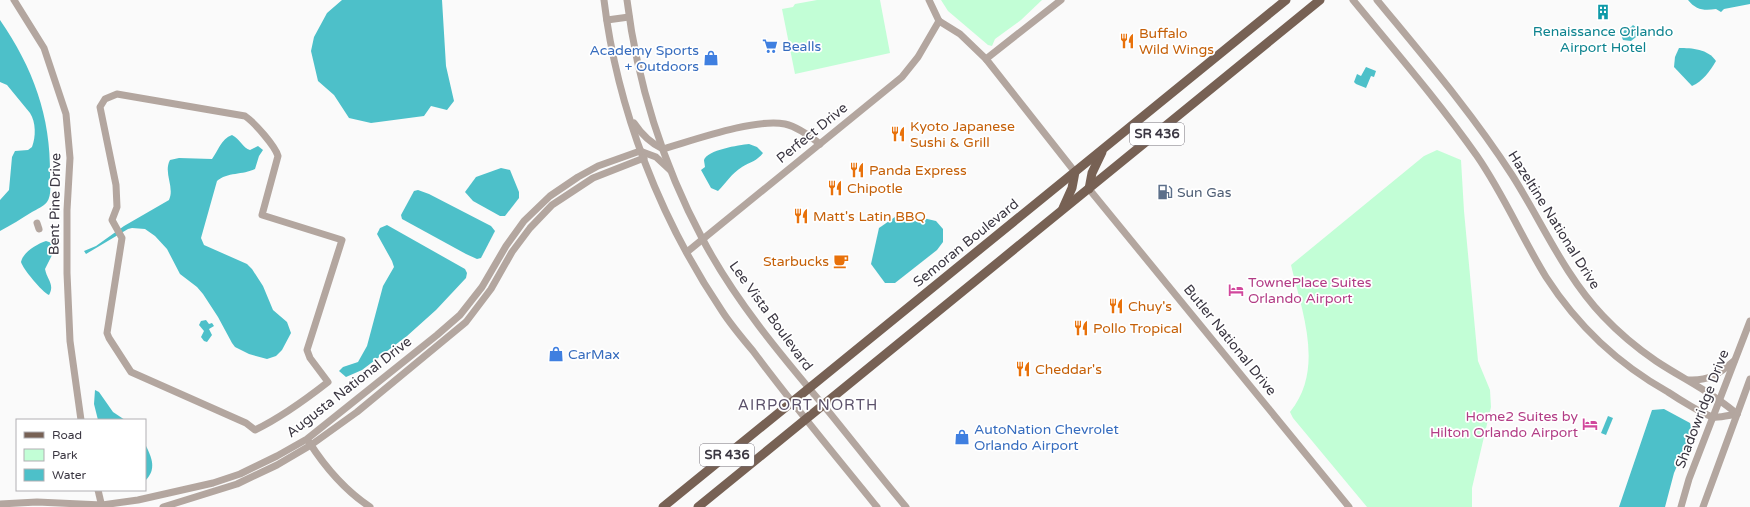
<svg xmlns="http://www.w3.org/2000/svg" width="1750" height="507" font-family="'Varela Round',sans-serif">
<style>
.green{fill:#c2fed6}
.water{fill:#4dc0c9}
.lines{fill:none;stroke-linecap:round;stroke-linejoin:round}
.minor{stroke:#b3a69f;stroke-width:7}
.major{stroke:#776154;stroke-width:9}
.labels{text-anchor:middle;dominant-baseline:central;stroke-width:3.5;stroke-linejoin:round;paint-order:stroke}
.shield{fill:#fff;stroke:#76737b;stroke-width:1}
.shield-label{font-size:13px;font-weight:bold;fill:#3b3742}
.culture-label{font-size:14px;fill:#0d838f;stroke:#fff}
.food-label{font-size:14px;fill:#c56008;stroke:#fff;text-anchor:start}
.shop-label{font-size:14px;fill:#366cbe;stroke:#fff;text-anchor:start}
.street-label{font-size:14px;fill:#3b3742;stroke:#fff}
.service-label{font-size:14px;fill:#4e5e75;stroke:#fff;text-anchor:start}
.hotel-label{font-size:14px;fill:#b23c85;stroke:#fff;text-anchor:start}
.neighbourhood-label{font-size:15px;letter-spacing:1px;fill:#5c526b;stroke:#fff}
</style>
<rect width="100%" height="100%" fill="#fafafa"/>
<!-- green -->
<g class="green">
<path d="M817,0H880L890,53L795,74L782,9L793,7L795,4Z"/>
<path d="M941,0H1042L1021,20L995,39L992,46L988,45L948,11Z"/>
<path d="M1437,150L1461,160L1464,211L1478,361L1490,390L1491,407L1472,488V507H1367L1293,418L1290,412C1325,369 1302,312 1291,265L1424,156Z"/>
</g>
<!-- water -->
<g class="water">
<path d="M342,0H442L446,66L454,101L447,110L431,106L424,116L371,123L349,118L334,95L318,81L311,51L314,37L327,13Z"/>
<path d="M1688,0H1750V4L1724,9L1721,12L1716,9C1704,11 1696,10 1688,0Z"/>
<path d="M0,20C33,68 51,116 50,175C50,183 52,195 47,202C43,207 37,209 32,212C21,219 11,225 0,231V200L9,190L12,157L15,151L28,150L32,147C36,137 36,122 30,113L7,85L0,82Z"/>
<path d="M1633,25L1637,28L1636,37L1631,41L1623,40L1621,35L1627,27L1630,28Z"/>
<path d="M1679,48C1692,48 1708,49 1716,61C1710,71 1703,81 1692,86L1674,67L1675,57Z"/>
<path d="M1366,67L1376,71L1374,77L1371,76L1366,88L1356,84L1354,82L1357,74L1361,76Z"/>
<path d="M232,135C240,139 243,148 250,150L258,146L263,150L259,156L255,169C243,175 227,172 217,181L201,238L204,245L247,264L252,269L263,286L273,310L287,322L291,333L282,350L276,356L267,359L249,354L235,347L232,343L218,317L203,294L197,287L180,274L167,249L155,236L145,229L132,228L128,229L86,254L84,251L96,246L124,226L169,200C175,187 163,173 170,160L179,158L212,159C218,151 221,139 232,135Z"/>
<path d="M749,144L757,147L763,153C757,161 750,162 742,167C732,173 726,183 718,191L711,188L701,170L705,167C705,166 704,161 704,160C707,150 739,145 749,144Z"/>
<path d="M501,168L510,170L519,192V198L505,216H500L473,201L465,192L476,177Z"/>
<path d="M418,190L429,194L491,226L495,231L481,258L477,259L466,254L402,219L401,215L414,191Z"/>
<path d="M895,217L923,218L936,221L943,229V242L937,250L895,283H885L871,264L879,228Z"/>
<path d="M387,225L465,269L467,273L466,278L436,310L407,336L362,370L346,377L339,371L343,367L358,362L367,346L383,286L394,267L392,261L377,234L380,228Z"/>
<path d="M46,241L52,243V255L45,269C47,280 55,284 49,295C42,292 23,269 21,262C23,252 37,244 46,241Z"/>
<path d="M206,320L209,324L212,323L214,326L209,329L212,335L207,342L204,341L201,337L204,331L199,325L201,321Z"/>
<path d="M95,390L99,392L113,412L125,420H98L94,404Z"/>
<path d="M1664,409L1690,423L1692,431L1674,473L1665,507H1619L1652,410Z"/>
<path d="M1608,416L1613,418L1606,435L1601,433Z"/>
<path d="M145,444C152,458 157,469 145,481Z"/>
</g>
<g class="lines">
<!-- minor -->
<g class="minor">
<path d="M14,0L44,48L66,114L70,158L67,210V273L70,341L81,420"/>
<path d="M604,0C617,109 660,219 722,311C731,325 742,338 753,351C793,405 835,455 877,507"/>
<path d="M627,0C637,82 663,165 702,238C734,299 780,354 824,406C852,440 878,474 906,507"/>
<path d="M929,0L939,21"/>
<path d="M1353,0C1395,51 1439,102 1477,156C1504,195 1522,238 1546,277C1577,325 1618,364 1668,392C1677,398 1704,415 1713,417C1719,418 1730,415 1737,414"/>
<path d="M1377,0C1424,57 1472,113 1512,175C1542,222 1564,275 1603,316C1619,333 1637,348 1656,361C1683,379 1712,392 1737,414"/>
<path d="M607,20L629,17"/>
<path d="M939,21L960,34L986,59L1075,172"/>
<path d="M986,59L1061,0"/>
<path d="M117,94L245,116C255,123 275,146 278,156L262,215L342,240L307,350L310,358L328,382C305,400 282,417 255,430L246,423L131,372L109,338L107,333L122,238L112,220L117,207L116,185L100,107L105,99Z"/>
<path d="M634,123C642,135 650,143 663,149C694,140 755,118 785,124C798,127 810,136 820,144"/>
<path d="M1089,189L1349,507"/>
<path d="M37,223L39,229"/>
<path d="M687,252L902,77L918,57L939,21"/>
<path d="M1689,380C1709,381 1720,373 1734,361"/>
<path d="M309,442C325,467 346,491 370,507"/>
<path d="M98,490L102,507"/>
<path d="M0,504L37,502L102,505L138,500L213,483L240,474L277,456L307,439L437,335L460,315L482,287L506,246L524,221L550,196L578,177L598,166L640,151L656,157L670,170"/>
<path d="M163,507L237,484L277,465L311,445L357,412L466,322L491,289L512,252L530,228L552,205L593,178L644,158"/>
<path d="M1681,507L1689,479L1750,321"/>
<path d="M1703,507L1750,379"/>
</g>
<!-- major -->
<g class="major">
<path d="M1089,189L1092,173L1102,152"/>
<path d="M1063,208L1072,188L1075,172"/>
<path d="M663,507L1286,0"/>
<path d="M698,507L1320,0"/>
</g>
</g>
<!-- icons -->
<defs>
<g id="building-bare" transform="scale(1.2)"><path d="M-4-6H4V6H1V3H-1V6H-4ZM-2.5-4.3h1.7v1.8h-1.7ZM.8-4.3h1.7v1.8H.8ZM-2.5-1h1.7V.8h-1.7ZM.8-1h1.7V.8H.8Z" fill="#0f9aa8" stroke="#fff" stroke-width="2.5" paint-order="stroke"/></g>
<g id="restaurant-bare" transform="scale(1.2)"><path d="M-5-6h1v4h1v-4h1v4h1v-4h1v5L-1.5 .5V6h-2V.5L-5-1ZM5-6V6H3V1.5H1.5Q1.5-4 5-6Z" fill="#e8710a" stroke="#fff" stroke-width="2.5" paint-order="stroke"/></g>
<g id="supermarket-bare" transform="scale(1.2)"><path d="M-6-5.5h2.5l.6 2H6L4.5 2H-2.5L-4.4-4H-6ZM-1.5 3.2a1.3 1.3 0 1 0 .1 0ZM3 3.2a1.3 1.3 0 1 0 .1 0Z" fill="#3f7fe0" stroke="#fff" stroke-width="2.5" paint-order="stroke"/></g>
<g id="shop-bare" transform="scale(1.2)"><path d="M-5-2.5h2.3a2.7 3.5 0 0 1 5.4 0H5L5.5 6h-11ZM-1.5-2.5h3a1.5 2.3 0 0 0-3 0Z" fill="#3f7fe0" stroke="#fff" stroke-width="2.5" paint-order="stroke"/></g>
<g id="fuel-bare" transform="scale(1.2)"><path d="M-5.5-6h7V0h2V4h1.3V-2.5L3-4.5l.8-.8L6-3V5H2.5V1h-1V6h-7ZM-4.2-4.7v3.2H.2V-4.7Z" fill="#5c6f8a" stroke="#fff" stroke-width="2.5" paint-order="stroke"/></g>
<g id="cafe-bare" transform="scale(1.2)"><path d="M-5.5-4.5H6V0H3Q3 3.5 0 3.5H-2.5Q-5.5 3.5-5.5 0ZM3-3.2v2h1.7v-2ZM-6 4.5H4V6H-6Z" fill="#e8710a" stroke="#fff" stroke-width="2.5" paint-order="stroke"/></g>
<g id="hotel-bare" transform="scale(1.2)"><path d="M-6-4.5h1.5V1H6V5H4.5V3h-9V5H-6ZM-4 0a1.8 1.8 0 1 1 3.6 0ZM.5 0V-2.5h3Q6-2.5 6 0Z" fill="#d1479c" stroke="#fff" stroke-width="2.5" paint-order="stroke"/></g>
</defs>
<g fill-rule="evenodd">
<use href="#building-bare" x="1603" y="12"/>
<use href="#restaurant-bare" x="1127" y="41"/>
<use href="#supermarket-bare" x="770" y="46"/>
<use href="#shop-bare" x="711" y="58"/>
<use href="#restaurant-bare" x="898" y="134"/>
<use href="#restaurant-bare" x="857" y="170"/>
<use href="#restaurant-bare" x="835" y="188"/>
<use href="#fuel-bare" x="1165" y="192"/>
<use href="#restaurant-bare" x="801" y="216"/>
<use href="#cafe-bare" x="841" y="261"/>
<use href="#hotel-bare" x="1236" y="290"/>
<use href="#restaurant-bare" x="1116" y="306"/>
<use href="#restaurant-bare" x="1081" y="328"/>
<use href="#shop-bare" x="556" y="354"/>
<use href="#restaurant-bare" x="1023" y="369"/>
<use href="#hotel-bare" x="1590" y="424"/>
<use href="#shop-bare" x="962" y="437"/>
</g>
<g class="labels">
<!-- shield labels -->
<g class="shield">
<rect x="1130" y="123" width="54" height="22" rx="3"/>
<rect x="700" y="444" width="54" height="22" rx="3"/>
</g>
<g class="shield-label">
<text x="1157" y="134">SR 436</text>
<text x="727" y="455">SR 436</text>
</g>
<!-- culture labels -->
<g class="culture-label">
<text x="1603" y="31">Renaissance Orlando<tspan x="1603" dy="16">Airport Hotel</tspan></text>
</g>
<!-- food labels -->
<g class="food-label">
<text x="1139" y="33">Buffalo<tspan x="1139" dy="16">Wild Wings</tspan></text>
<text x="910" y="126">Kyoto Japanese<tspan x="910" dy="16">Sushi &amp; Grill</tspan></text>
<text x="869" y="170">Panda Express</text>
<text x="847" y="188">Chipotle</text>
<text x="813" y="216">Matt's Latin BBQ</text>
<text x="829" y="261" text-anchor="end">Starbucks</text>
<text x="1128" y="306">Chuy's</text>
<text x="1093" y="328">Pollo Tropical</text>
<text x="1035" y="369">Cheddar's</text>
</g>
<!-- shop labels -->
<g class="shop-label">
<text x="782" y="46">Bealls</text>
<text x="699" y="50" text-anchor="end">Academy Sports<tspan x="699" dy="16">+ Outdoors</tspan></text>
<text x="568" y="354">CarMax</text>
<text x="974" y="429">AutoNation Chevrolet<tspan x="974" dy="16">Orlando Airport</tspan></text>
</g>
<!-- street labels -->
<g class="street-label">
<text transform="translate(812 133) rotate(-39)">Perfect Drive</text>
<text transform="translate(55 204) rotate(-89)">Bent Pine Drive</text>
<text transform="translate(1554 220) rotate(58)">Hazeltine National Drive</text>
<text transform="translate(966 243) rotate(-39)">Semoran Boulevard</text>
<text transform="translate(771 316) rotate(54)">Lee Vista Boulevard</text>
<text transform="translate(1230 340) rotate(51)">Butler National Drive</text>
<text transform="translate(349 387) rotate(-38)">Augusta National Drive</text>
<text transform="translate(1702 409) rotate(-69)">Shadowridge Drive</text>
</g>
<!-- service labels -->
<g class="service-label">
<text x="1177" y="192">Sun Gas</text>
</g>
<!-- hotel labels -->
<g class="hotel-label">
<text x="1248" y="282">TownePlace Suites<tspan x="1248" dy="16">Orlando Airport</tspan></text>
<text x="1578" y="416" text-anchor="end">Home2 Suites by<tspan x="1578" dy="16">Hilton Orlando Airport</tspan></text>
</g>
<!-- neighbourhood labels -->
<g class="neighbourhood-label">
<text x="808" y="405">AIRPORT NORTH</text>
</g>
</g>
<!-- legend -->
<rect x="16" y="419" width="130" height="72" fill="#ffffff" stroke="#b1afb3"/>
<rect x="24" y="432" width="20" height="6" fill="#776154" stroke="#b1afb3"/>
<text x="52" y="439" font-size="12" fill="#3b3742">Road</text>
<rect x="24" y="449" width="20" height="12" fill="#c2fed6" stroke="#b1afb3"/>
<text x="52" y="459" font-size="12" fill="#3b3742">Park</text>
<rect x="24" y="469" width="20" height="12" fill="#4dc0c9" stroke="#b1afb3"/>
<text x="52" y="479" font-size="12" fill="#3b3742">Water</text>
</svg>
